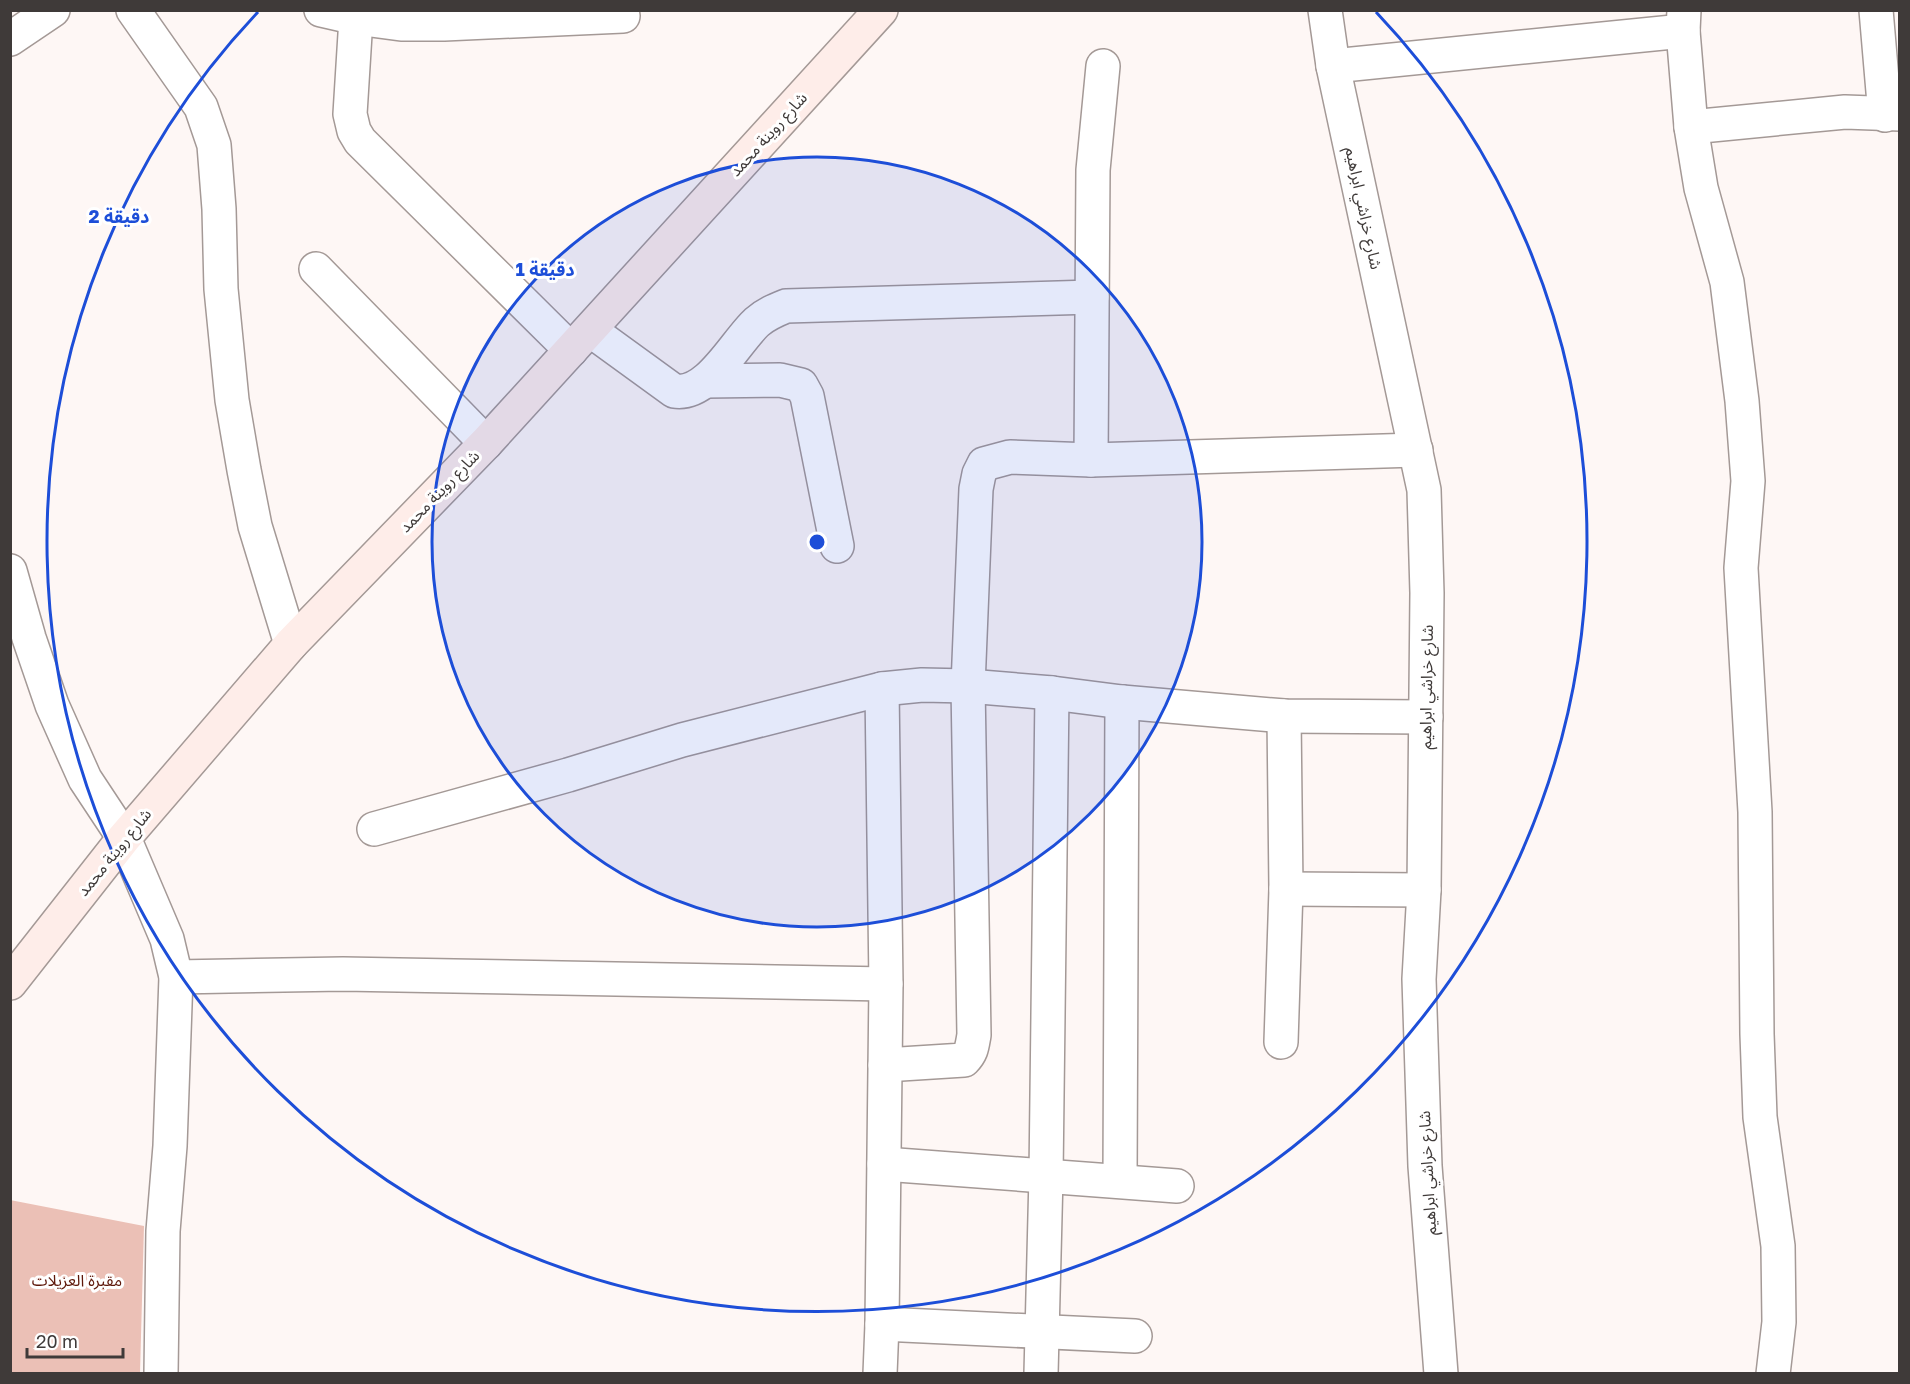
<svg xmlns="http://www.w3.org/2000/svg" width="1910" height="1384" font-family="'Golos Text','Noto Sans Arabic',sans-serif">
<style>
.green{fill:#ebc0b6}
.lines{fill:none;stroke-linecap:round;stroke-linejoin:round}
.street-casing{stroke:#a49996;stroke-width:36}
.secondary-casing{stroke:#a49996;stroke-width:36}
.street{stroke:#fff;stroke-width:33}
.secondary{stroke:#feede9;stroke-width:33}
.ring{fill:none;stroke:#1d4ed8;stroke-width:3}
.labels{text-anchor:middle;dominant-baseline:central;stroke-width:6;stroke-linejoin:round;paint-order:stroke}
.street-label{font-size:16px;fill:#3f3a39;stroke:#fff}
.park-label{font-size:16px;fill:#5e180a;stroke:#fff}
.centre{fill:#1d4ed8;stroke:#fff;stroke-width:3}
.ring-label{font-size:18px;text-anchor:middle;font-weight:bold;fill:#1d4ed8;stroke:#fff;stroke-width:6;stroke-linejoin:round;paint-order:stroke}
</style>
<rect width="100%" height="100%" fill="#fef7f5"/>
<!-- green -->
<path class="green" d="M10,1200L144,1226L140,1373H11Z"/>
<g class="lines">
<!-- street casing -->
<g class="street-casing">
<g id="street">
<path d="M133,10L201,107L214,145L219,209L221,289L232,400L244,470L255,526L291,644"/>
<path d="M321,10L356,18L401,24H444L623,16"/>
<path d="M1325,10L1333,66L1424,490L1427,593L1424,890L1419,979L1425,1166L1441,1374"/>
<path d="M1684,10L1683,31L1691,127L1701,188L1727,282L1742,401L1748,481L1741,568L1755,812L1757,1034L1760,1117L1778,1246L1779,1322L1773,1374"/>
<path d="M1876,10L1885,115"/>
<path d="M356,18L350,114L354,131L360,141L571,350"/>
<path d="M10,39L53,10"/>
<path d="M1333,66L1683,31"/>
<path d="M1691,127L1845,112L1900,114"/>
<path d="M316,269L486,443"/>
<path d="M590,330L674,391C708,397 735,342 757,322C766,314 776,310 786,306L1092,297"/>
<path d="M706,381L780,380L801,385L807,396L837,546"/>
<path d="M1091,460L1093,170L1103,66"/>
<path d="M10,571L29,638L52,705L85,779L124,838L167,939L176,977L170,1146L163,1231L161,1374"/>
<path d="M374,829L568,775L682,740L882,689L922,685L968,686L1052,693L1122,702L1284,716L1426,717"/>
<path d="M1286,889L1424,890"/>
<path d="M176,977L343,974L886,984"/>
<path d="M1281,1042L1286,889L1284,716"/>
<path d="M885,1065L964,1060C972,1052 972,1046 974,1035L968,686L976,489L979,474L984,464L1010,457L1091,460L1416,450"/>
<path d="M884,1164L1177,1186"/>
<path d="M1120,1181L1122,702"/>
<path d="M882,1324L1135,1336"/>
<path d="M880,1374L882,1324L886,984L882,689"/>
<path d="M1041,1374L1046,1176L1052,693"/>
</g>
</g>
<!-- secondary casing -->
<g class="secondary-casing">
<path id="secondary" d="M10,983L124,838L291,644L486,443L881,10"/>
</g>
<!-- street -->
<use href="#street" class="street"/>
<!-- secondary -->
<use href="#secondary" class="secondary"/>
</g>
<!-- distance rings -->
<circle cx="817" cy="542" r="385" fill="#1d4ed8" fill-opacity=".12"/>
<g class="ring">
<circle cx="817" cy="542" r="385"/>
<path d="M1376 12A770 770 0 1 1 258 12"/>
</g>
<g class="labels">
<!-- street labels -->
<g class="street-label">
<text transform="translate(768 134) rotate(-48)">شارع روينة محمد</text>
<text transform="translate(1364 208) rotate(78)">شارع خراشي ابراهيم</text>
<text transform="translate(439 491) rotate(-46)">شارع روينة محمد</text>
<text transform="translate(1426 687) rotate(-89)">شارع خراشي ابراهيم</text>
<text transform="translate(114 852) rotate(-51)">شارع روينة محمد</text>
<text transform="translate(1427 1173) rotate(-93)">شارع خراشي ابراهيم</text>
</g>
<!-- park labels -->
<g class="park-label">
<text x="77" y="1280">مقبرة العزيلات</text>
</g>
</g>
<circle cx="817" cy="542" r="9" class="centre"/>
<g class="ring-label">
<text x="119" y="223">2 دقيقة</text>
<text x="545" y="276">1 دقيقة</text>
</g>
<!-- border -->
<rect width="1910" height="1384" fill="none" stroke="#3f3a39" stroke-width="24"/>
<!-- scale -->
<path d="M27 1348v9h96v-9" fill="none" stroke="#3f3a39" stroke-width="3"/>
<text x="36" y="1348" font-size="18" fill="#3f3a39" stroke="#ffffff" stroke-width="4.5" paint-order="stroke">20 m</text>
</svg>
